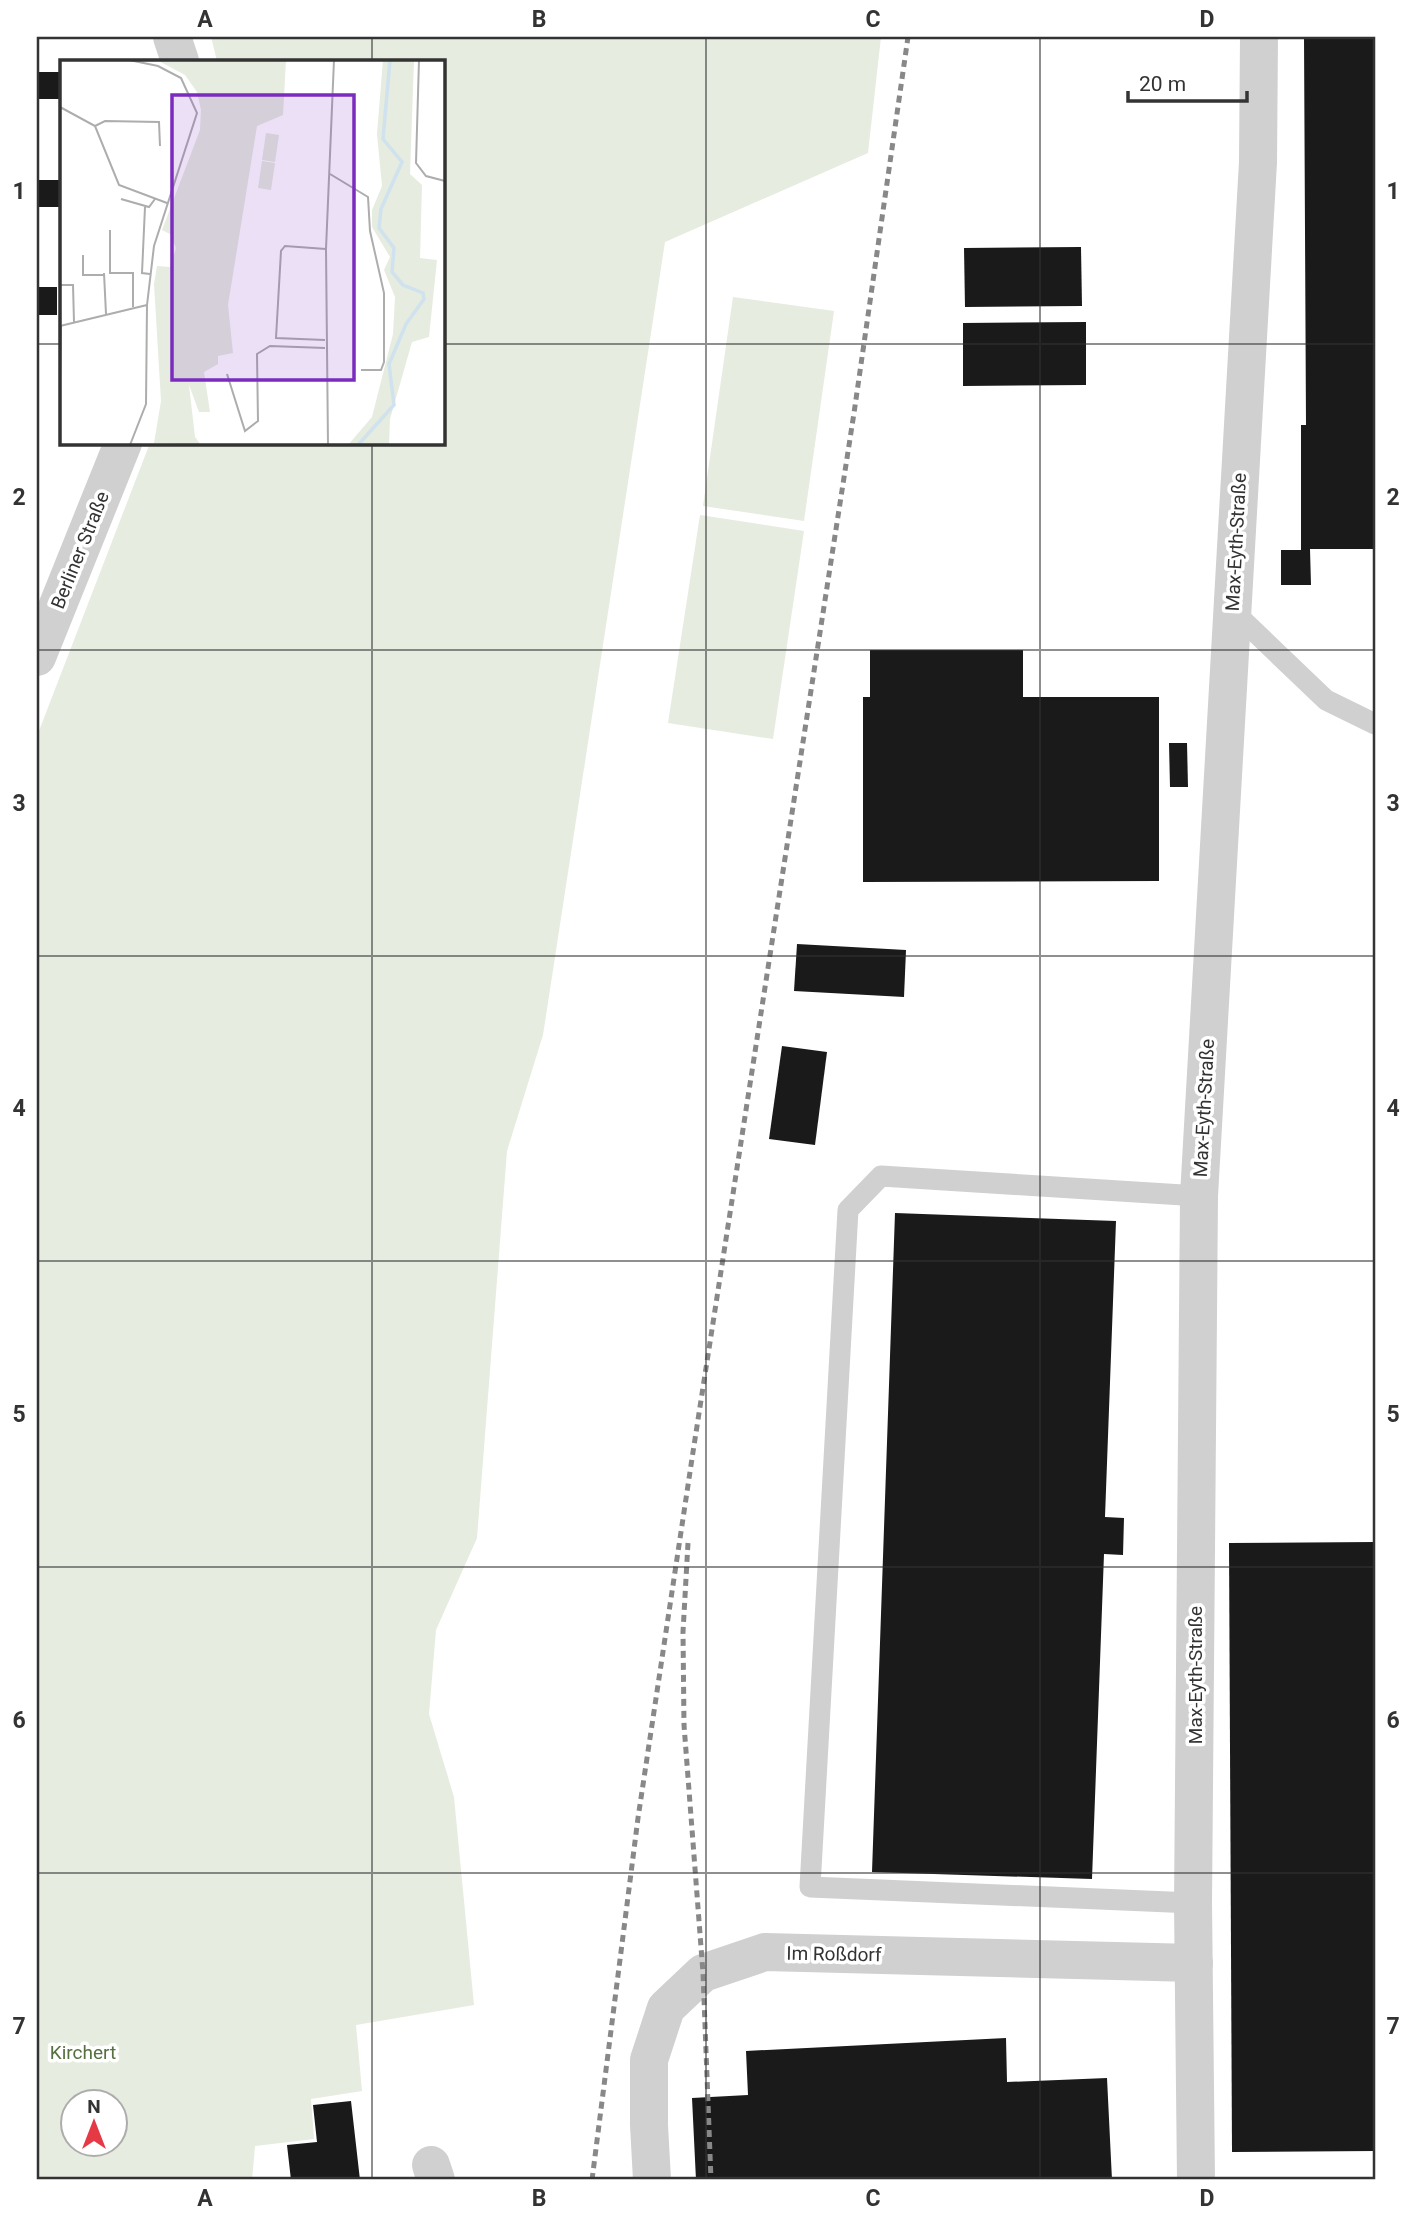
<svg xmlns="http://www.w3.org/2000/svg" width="1412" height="2217" font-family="Roboto,sans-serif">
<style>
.green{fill:#e6ecdf;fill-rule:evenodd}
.building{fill:#1a1a1a}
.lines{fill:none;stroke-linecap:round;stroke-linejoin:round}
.service{stroke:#d0d0d0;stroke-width:21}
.minor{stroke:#d0d0d0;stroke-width:38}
.rail{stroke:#888;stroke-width:5;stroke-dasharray:7 5;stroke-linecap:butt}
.grid{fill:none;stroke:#333;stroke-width:2;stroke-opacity:0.55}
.labels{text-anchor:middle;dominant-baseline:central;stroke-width:7;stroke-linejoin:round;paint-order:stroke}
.street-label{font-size:19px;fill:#333;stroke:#fff}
.park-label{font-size:19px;fill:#56703f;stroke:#fff}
.inset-river{fill:none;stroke:#cfe2ee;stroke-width:3.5}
.inset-road{fill:none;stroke:#adadad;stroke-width:2}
.view{fill:#7b2cbf;fill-opacity:0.15;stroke:#7b2cbf;stroke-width:3.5}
.inset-edge{fill:none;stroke:#333;stroke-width:3.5}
.neatline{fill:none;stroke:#333;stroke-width:2.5}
.grid-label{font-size:23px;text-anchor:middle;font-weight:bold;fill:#333}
</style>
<rect width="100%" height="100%" fill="#fff"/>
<!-- green -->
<g class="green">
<path d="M211,37H881L868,153L665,242L543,1035L507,1151L477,1538L436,1630L429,1714L454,1797L474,2005L356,2025L362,2091L311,2099L314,2139L255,2146L252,2180H37V736L150,443H443V61H217ZM74,2102H116V2144H74Z"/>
<path d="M733,297L834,311L804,521L703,506Z"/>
<path d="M700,515L804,531L773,739L668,723Z"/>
</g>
<!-- building -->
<g class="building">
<path d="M1304,37H1375V549H1310L1311,585H1281V550H1301V425H1306Z"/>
<rect x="37" y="72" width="24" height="27"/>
<rect x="37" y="180" width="24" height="27"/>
<path d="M1081,247L1082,306L965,307L964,248Z"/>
<rect x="37" y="287" width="20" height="28"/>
<path d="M1086,322V385L963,386V323Z"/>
<path d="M870,650H1023V697H1159V881L863,882V697H870Z"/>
<path d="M1169,743H1187L1188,787H1170Z"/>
<path d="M797,944L906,950L904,997L794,991Z"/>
<path d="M782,1046L827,1052L815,1145L769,1139Z"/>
<path d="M895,1213L1116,1221L1105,1517L1124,1518L1123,1555L1104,1554L1092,1879L872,1872Z"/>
<path d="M1375,1542V2151L1232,2152L1229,1543Z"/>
<path d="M1006,2038L1007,2082L1107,2078L1112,2180H696L692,2098L748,2095L746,2051Z"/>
<path d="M351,2101L360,2180H291L287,2145L317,2142L313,2105Z"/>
</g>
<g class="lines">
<!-- service -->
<g class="service">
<path d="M1233,611L1326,700L1375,724"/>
<path d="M1193,1903L810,1887L848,1210L881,1176L1199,1196"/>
</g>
<!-- minor -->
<g class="minor">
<path d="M172,37L180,61"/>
<path d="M37,657L123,443"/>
<path d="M431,2165L436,2180"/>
<path d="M652,2180L649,2125V2060L666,2008L703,1973L765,1952L1194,1963"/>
<path d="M1196,2180L1193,1903L1199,1196L1258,162L1259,37"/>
</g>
<!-- rail -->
<g class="rail">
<path d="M688,1543L683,1632L684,1725L703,1973L711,2180"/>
<path d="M592,2180L638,1818L693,1452L854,413L908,37"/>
</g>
</g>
<!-- grid -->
<path class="grid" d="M372,37V61M706,37V2180M1040,37V2180M37,344H61M443,344H1375M372,443V2180M37,650H1375M37,956H1375M37,1261H1375M37,1567H1375M37,1873H1375"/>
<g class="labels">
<!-- street labels -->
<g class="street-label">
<text transform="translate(1236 542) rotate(-87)">Max-Eyth-Straße</text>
<text transform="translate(80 550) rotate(-68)">Berliner Straße</text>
<text transform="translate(1204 1108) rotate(-87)">Max-Eyth-Straße</text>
<text transform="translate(1195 1675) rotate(-90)">Max-Eyth-Straße</text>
<text transform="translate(834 1954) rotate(1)">Im Roßdorf</text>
</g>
<!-- park labels -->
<g class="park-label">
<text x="83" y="2052">Kirchert</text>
</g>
</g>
<!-- overview -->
<g transform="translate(60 60)">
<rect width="385" height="385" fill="#fff"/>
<path d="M97,0H226L223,55L197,66L168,245L173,293L158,296V304L144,312L150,352H139L129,325L135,377L141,385L94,383L101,341L94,224L97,206L110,207L116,188L110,174L102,170L140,70L141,50L137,32L125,15ZM323,0L354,1L350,114L362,125L360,198L377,200L369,277L352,282L330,359L329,385H288L312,357L333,274L335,237L324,210L330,197L312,167V150L322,126L317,74ZM206,73L219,75L215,102L202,100ZM202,101L215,103L211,130L198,128Z" fill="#e6ecdf"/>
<path class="inset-river" d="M298,385L334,345L329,304L346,264L364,239L363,233L343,225L332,212L334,188L319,168L321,149L342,102L323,79L330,0"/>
<path class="inset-road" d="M69,0L98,6L121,18L137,53L94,186L87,245L86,344L70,385M359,0L356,103L366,116L385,121M0,47L35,66L59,125L107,143M35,66L45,61L99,62L100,86M270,114L308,137L310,171L324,233V302L321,310H301M61,139L89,147L95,139M85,147L82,213L90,214M50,170V213H73V247M23,195V215H44M44,213L46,254M0,225H13L14,262M0,266L87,245M265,280L216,278L221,191L225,186L266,189M167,314L185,371L198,361L197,294L210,286L265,288M0,320L1,266M268,385L266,189L274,0"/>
<path class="view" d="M112,35H294V320H112Z"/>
<rect width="385" height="385" class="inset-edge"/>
</g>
<!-- border -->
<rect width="1412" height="2217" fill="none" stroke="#ffffff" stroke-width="77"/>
<!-- north arrow -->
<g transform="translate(94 2123)"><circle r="33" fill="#ffffff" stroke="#adadad" stroke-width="2"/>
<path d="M0-5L12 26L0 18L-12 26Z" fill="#e63946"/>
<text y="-10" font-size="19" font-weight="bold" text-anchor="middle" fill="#333333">N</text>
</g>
<!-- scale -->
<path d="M1128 91v10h119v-10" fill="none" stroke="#333333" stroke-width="3.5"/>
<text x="1139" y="91" font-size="21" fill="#333333" stroke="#ffffff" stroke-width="5" paint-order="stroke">20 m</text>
<rect x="38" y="38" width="1336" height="2140" class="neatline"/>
<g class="grid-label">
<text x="205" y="27">A</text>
<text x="539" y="27">B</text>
<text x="873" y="27">C</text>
<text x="1207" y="27">D</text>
<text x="19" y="199">1</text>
<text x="1393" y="199">1</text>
<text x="19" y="505">2</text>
<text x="1393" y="505">2</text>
<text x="19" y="811">3</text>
<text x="1393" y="811">3</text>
<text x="19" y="1116">4</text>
<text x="1393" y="1116">4</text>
<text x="19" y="1422">5</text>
<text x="1393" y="1422">5</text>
<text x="19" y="1728">6</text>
<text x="1393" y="1728">6</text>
<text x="19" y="2034">7</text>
<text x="1393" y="2034">7</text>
<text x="205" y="2206">A</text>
<text x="539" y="2206">B</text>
<text x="873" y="2206">C</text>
<text x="1207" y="2206">D</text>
</g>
</svg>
